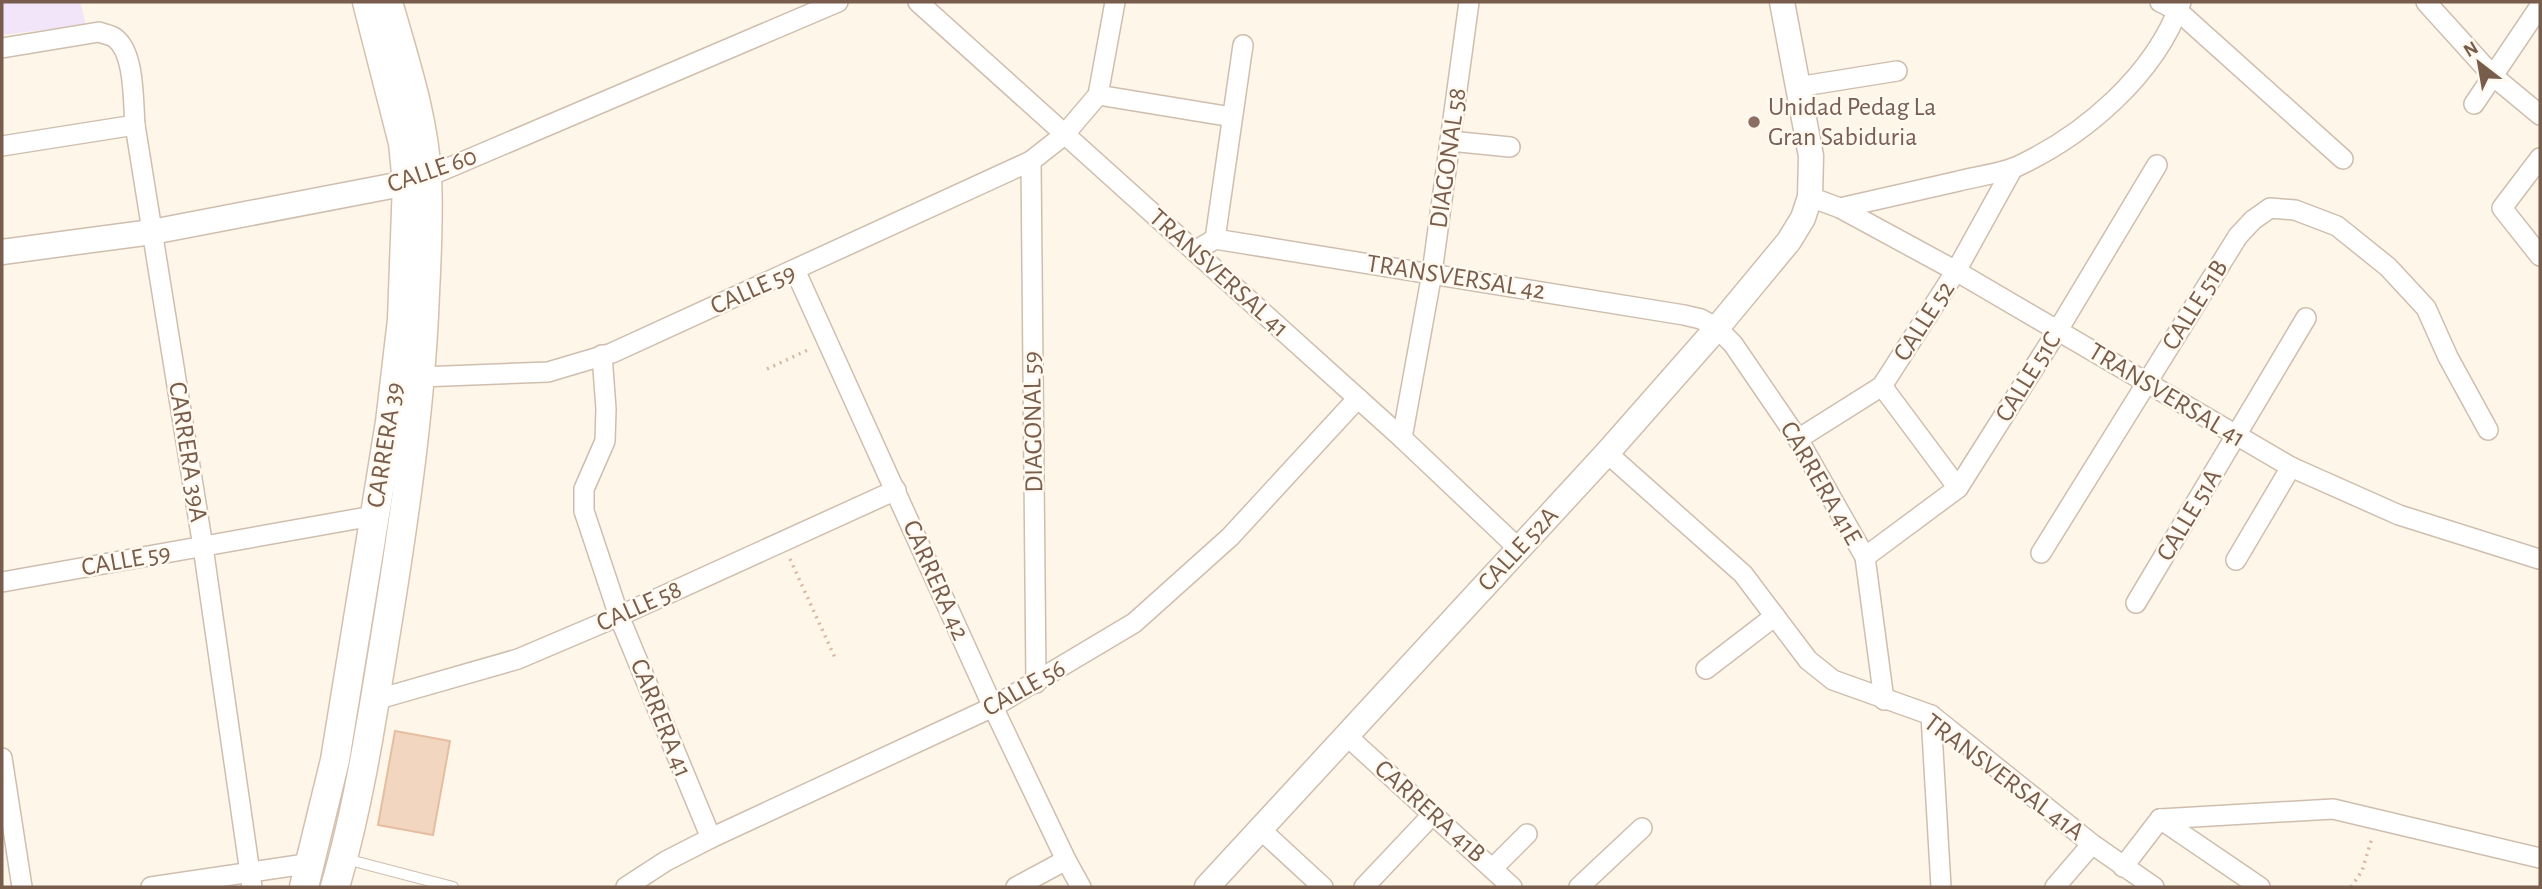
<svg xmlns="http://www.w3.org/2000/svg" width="2542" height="889" font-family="'Alegreya Sans',sans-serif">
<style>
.education{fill:#f3e5f9}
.building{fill:#f2d6c0;stroke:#e5bda0;stroke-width:2}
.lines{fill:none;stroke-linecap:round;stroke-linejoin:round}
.service-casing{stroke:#cfbeae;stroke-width:12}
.minor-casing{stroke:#cfbeae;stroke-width:22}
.tertiary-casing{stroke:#cfbeae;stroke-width:27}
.secondary-casing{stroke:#d5c0ae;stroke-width:31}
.path{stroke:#d8b9a3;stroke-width:3.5;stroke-dasharray:2 5;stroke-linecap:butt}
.service{stroke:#fff;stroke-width:10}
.minor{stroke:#fff;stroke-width:19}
.tertiary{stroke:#fff;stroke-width:24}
.secondary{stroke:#fff;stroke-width:28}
.education-dot{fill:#8d6e63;stroke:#fff9ef;stroke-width:2.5}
.labels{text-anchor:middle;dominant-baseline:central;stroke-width:5;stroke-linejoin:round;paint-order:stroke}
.education-label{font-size:26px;fill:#785e54;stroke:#fff9ef;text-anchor:start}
.street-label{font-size:26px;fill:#785d4c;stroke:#fff9ef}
</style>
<rect width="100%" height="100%" fill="#fdf6e9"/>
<!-- education -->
<path class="education" d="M2,2H80L86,25L2,35Z"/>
<!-- building -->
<path class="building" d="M395,731L450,741L433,835L378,825Z"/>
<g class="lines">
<!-- service casing -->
<g class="service-casing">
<path id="service" d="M346,859L453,887"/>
</g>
<!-- minor casing -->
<g class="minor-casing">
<g id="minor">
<path d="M918,2L1402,438L1518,548"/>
<path d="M2160,2L2178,11L2343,159"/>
<path d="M2426,2L2493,76L2540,115"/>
<path d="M2,48L99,32C104,34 111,35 115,38C135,53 133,101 135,125L203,547L252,887"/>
<path d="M1797,87L1897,71"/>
<path d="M1098,95L1232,117"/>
<path d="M2474,104L2540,6"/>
<path d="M1450,141L1510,147"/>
<path d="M2,146L135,125"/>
<path d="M2540,158L2502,208L2540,256"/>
<path d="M1031,161L1036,683"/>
<path d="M427,177L838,2"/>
<path d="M1810,197L1840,208L1956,271L2291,467L2399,515L2539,559"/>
<path d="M1840,208C1879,199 1919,190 1959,181C1977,176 1999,174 2016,167C2085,135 2155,75 2181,2"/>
<path d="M1215,239L1243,45"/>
<path d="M1195,251L1215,239L1684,315L1701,319L1717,328L1733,344L1798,439L1865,557L1884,700"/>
<path d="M795,270L993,707L1066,860L1081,887"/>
<path d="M602,355L606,409L605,441L584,489V511L619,616L711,838"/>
<path d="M421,377L548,372L612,353L1031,161L1064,135L1098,95L1115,2"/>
<path d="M1882,386L1958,488"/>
<path d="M1402,438L1432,273L1469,2"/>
<path d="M1798,439L1882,386L1956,271L2013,168"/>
<path d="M1607,453L1743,574L1808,660L1833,680L1931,715L2092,844L2154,887"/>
<path d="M2041,553L2238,236L2253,220L2270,208L2295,210L2337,226L2388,267L2426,308L2448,357L2488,430"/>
<path d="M1865,557L1958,488L2058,330L2157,165"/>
<path d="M2236,560L2291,467"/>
<path d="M2,582L373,516"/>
<path d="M2136,603L2306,318"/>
<path d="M1706,669L1775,616"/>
<path d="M375,700L518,659L619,616L896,490"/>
<path d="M1931,715L1941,887"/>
<path d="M1347,736L1512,887"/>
<path d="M2,758L22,887"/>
<path d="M2160,819L2333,809L2540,858"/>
<path d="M2160,819L2260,887"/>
<path d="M1260,829L1323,887"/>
<path d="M2123,867L2160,819"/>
<path d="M1493,868L1527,834"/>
<path d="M151,887L312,863"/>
<path d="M626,887L666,861L711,838L993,707L1134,623L1230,537L1358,398"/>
<path d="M1016,887L1066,860"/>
<path d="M1364,887L1433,814"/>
<path d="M1579,887L1642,828"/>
<path d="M2055,887L2092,844"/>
</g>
</g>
<!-- tertiary casing -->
<g class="tertiary-casing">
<g id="tertiary">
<path d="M2,252L152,232L407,183L425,178"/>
<path d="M1207,887L1607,453L1717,328L1789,241L1803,218L1810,197L1811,156L1782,2"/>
</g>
</g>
<!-- secondary casing -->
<g class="secondary-casing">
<g id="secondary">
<path d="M304,887L335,760L390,422L402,320L407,183L403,143L367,2"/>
<path d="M335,887C361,798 374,704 389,613C406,506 421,401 425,293C427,254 429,215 427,177C424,117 404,59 388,2"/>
</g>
</g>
<!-- path -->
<g class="path">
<path d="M767,369L810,349"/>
<path d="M790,559L836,660"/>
<path d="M2351,887L2362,871L2372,838"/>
</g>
<!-- service -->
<use href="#service" class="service"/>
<!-- minor -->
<use href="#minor" class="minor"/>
<!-- tertiary -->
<use href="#tertiary" class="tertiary"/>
<!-- secondary -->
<use href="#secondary" class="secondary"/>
</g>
<!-- markers -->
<circle class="education-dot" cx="1754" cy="122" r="7"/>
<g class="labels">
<!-- education labels -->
<g class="education-label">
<text x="1768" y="107">Unidad Pedag La<tspan x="1768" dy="30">Gran Sabiduria</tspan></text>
</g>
<!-- street labels -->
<g class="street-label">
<text transform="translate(1448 158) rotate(-82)">DIAGONAL 58</text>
<text transform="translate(432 170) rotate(-19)">CALLE 60</text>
<text transform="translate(1219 273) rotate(42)">TRANSVERSAL 41</text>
<text transform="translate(1456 277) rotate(9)">TRANSVERSAL 42</text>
<text transform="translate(753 289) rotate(-24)">CALLE 59</text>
<text transform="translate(2195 305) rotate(-58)">CALLE 51B</text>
<text transform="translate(1924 321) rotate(-57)">CALLE 52</text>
<text transform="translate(2028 377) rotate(-58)">CALLE 51C</text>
<text transform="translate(2167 395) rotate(31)">TRANSVERSAL 41</text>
<text transform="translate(1033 422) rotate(-91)">DIAGONAL 59</text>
<text transform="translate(385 445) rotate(-81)">CARRERA 39</text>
<text transform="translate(188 452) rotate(81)">CARRERA 39A</text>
<text transform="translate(1821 483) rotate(60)">CARRERA 41E</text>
<text transform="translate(2189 515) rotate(-59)">CALLE 51A</text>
<text transform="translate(1518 549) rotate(-47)">CALLE 52A</text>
<text transform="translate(126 560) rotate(-10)">CALLE 59</text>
<text transform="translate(936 580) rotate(66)">CARRERA 42</text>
<text transform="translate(639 606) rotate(-24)">CALLE 58</text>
<text transform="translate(1024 688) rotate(-29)">CALLE 56</text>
<text transform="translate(661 718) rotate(68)">CARRERA 41</text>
<text transform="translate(2004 777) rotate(37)">TRANSVERSAL 41A</text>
<text transform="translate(1430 811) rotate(42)">CARRERA 41B</text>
</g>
</g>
<!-- border -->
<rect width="2542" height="889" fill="none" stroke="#785d4c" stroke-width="7"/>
<!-- north arrow -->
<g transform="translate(2479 63) rotate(329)" stroke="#fff9ef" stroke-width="5" paint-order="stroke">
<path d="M0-5L12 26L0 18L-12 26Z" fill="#785d4c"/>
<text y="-10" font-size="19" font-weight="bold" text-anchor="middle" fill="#785d4c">N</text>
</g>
</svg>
